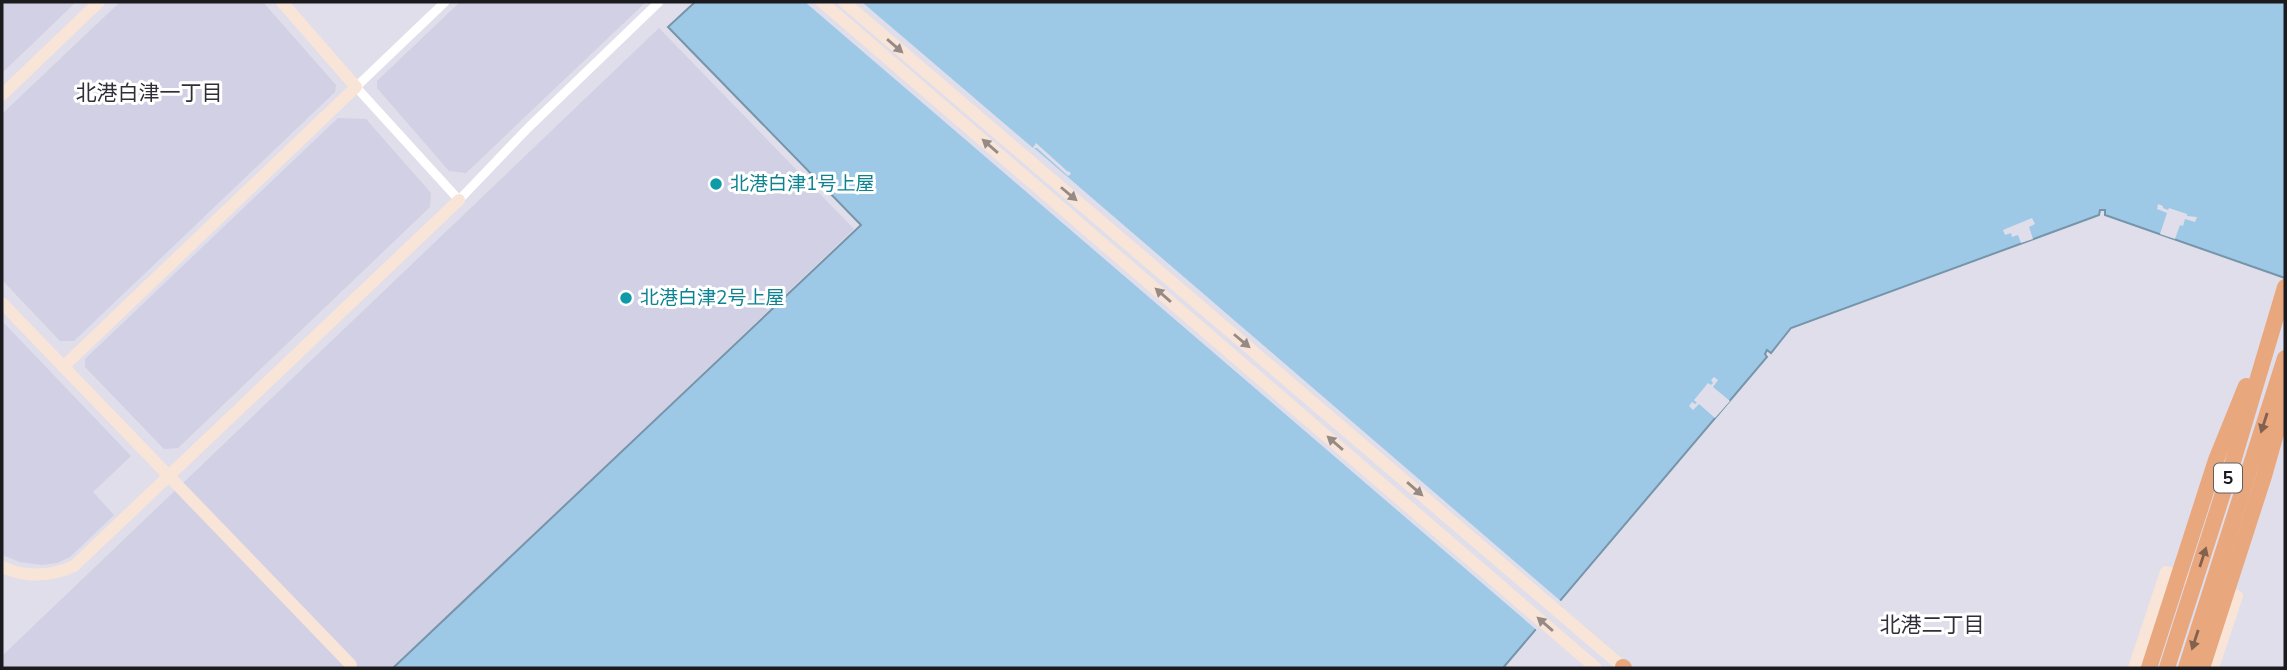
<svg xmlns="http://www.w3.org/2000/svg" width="2287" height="670" font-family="'Nunito Sans','Noto Sans JP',sans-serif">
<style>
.built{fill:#d2d0e4}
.water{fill:#9dc9e6;stroke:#7695aa;stroke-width:2}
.pier{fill:#dfdeea}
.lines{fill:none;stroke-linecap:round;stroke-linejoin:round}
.street{stroke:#fff;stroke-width:9}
.secondary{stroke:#f8e5d8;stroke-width:12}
.highway{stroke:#e9a77e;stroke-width:16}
.oneway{fill:#958a85}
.oneway2{fill:#82614e}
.culture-dot{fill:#0f9aa8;stroke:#fff;stroke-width:2.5}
.labels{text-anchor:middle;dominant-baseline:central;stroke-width:6;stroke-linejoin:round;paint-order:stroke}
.shield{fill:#fff;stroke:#5f5f62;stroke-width:2}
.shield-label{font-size:18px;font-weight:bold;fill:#1b1b1f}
.culture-label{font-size:19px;fill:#0d838f;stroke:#fff;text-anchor:start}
.neighbourhood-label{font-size:21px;fill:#302f39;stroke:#fff}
</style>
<rect width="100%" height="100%" fill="#dfdeea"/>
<!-- built -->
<g class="built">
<path d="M2,2H76L2,73Z"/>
<path d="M120,2H263L336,85L335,92L74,341H60L2,280V114Z"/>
<path d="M460,2H646L466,173L449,171L377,88V81Z"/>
<path d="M659,28L854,229L393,668H2V656Z"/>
<path d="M338,118L366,119L431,193L430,207L178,448L164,449L85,367V359Z"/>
<path d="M2,321L131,456L93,492L114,515L70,557L57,563L42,565L20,562L2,555Z"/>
</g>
<!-- water -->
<path class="water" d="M695,2H2285V278L2105,215V210H2100L2099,215L1791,328L1771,353L1767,350L1765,354L1767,357L1503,668H393L861,225L668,27Z"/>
<!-- pier -->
<g class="pier">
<path d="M805,2H862L1033,148L1036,143L1067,171L1070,172L1071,174L1068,176L1037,148H1034L1563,603L1539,632Z"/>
<path d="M2158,204L2163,206V208L2168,210L2169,208L2187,214V216L2197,217L2195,222L2185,219L2183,226L2180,225L2175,239L2160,234L2167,213L2157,209Z"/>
<path d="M2032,218L2035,224L2029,227L2033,239L2021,243L2018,235L2012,237L2011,233L2005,235L2003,230Z"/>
<path d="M1714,377L1718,380L1713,387L1730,401L1715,418L1699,404L1693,410L1689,406L1692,402L1695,404L1697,403L1694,400L1708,383L1711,385L1713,383L1711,380Z"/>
</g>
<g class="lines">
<!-- street -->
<path class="street" d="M445,2L356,87L459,200L528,128L659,2"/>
<!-- secondary -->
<g class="secondary">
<path d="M822,2L1596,668"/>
<path d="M844,2L1624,668"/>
<path d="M2,95L99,2"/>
<path d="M2,303L351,665"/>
<path d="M63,367L356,87L282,2"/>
<path d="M2,567C27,578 50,577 74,566L459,200"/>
<path d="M2134,668L2166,572L2185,578"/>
<path d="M2213,668L2237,596L2219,590"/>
</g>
<!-- highway -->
<g class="highway">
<path d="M1623,667L1624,668"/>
<path d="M2149,668L2216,460L2246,386"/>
<path d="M2167,668L2232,465L2285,287"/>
<path d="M2186,668L2285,358"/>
<path d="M2202,668L2264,476L2279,423L2285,393"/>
</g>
</g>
<!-- one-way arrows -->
<defs><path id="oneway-solid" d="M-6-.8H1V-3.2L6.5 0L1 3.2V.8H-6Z" transform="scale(1.75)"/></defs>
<g class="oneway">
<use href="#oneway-solid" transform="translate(895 46) rotate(41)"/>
<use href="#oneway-solid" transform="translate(990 146) rotate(-139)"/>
<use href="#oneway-solid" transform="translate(1069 194) rotate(40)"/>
<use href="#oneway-solid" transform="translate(1163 295) rotate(-139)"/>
<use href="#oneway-solid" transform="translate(1242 341) rotate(40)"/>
<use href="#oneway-solid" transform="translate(1335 443) rotate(-139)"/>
<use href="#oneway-solid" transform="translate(1415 489) rotate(41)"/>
<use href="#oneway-solid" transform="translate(1545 624) rotate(-139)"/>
</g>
<g class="oneway2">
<use href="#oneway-solid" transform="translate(2264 423) rotate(108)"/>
<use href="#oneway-solid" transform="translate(2203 557) rotate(-72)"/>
<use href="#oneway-solid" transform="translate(2195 640) rotate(108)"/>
</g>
<!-- markers -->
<g class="culture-dot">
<circle cx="716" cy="184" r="7"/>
<circle cx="626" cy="298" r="7"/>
</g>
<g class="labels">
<!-- shield labels -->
<rect class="shield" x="2214" y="463.5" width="28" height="29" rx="5"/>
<g class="shield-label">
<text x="2228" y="478">5</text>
</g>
<!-- culture labels -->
<g class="culture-label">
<text x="730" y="184">北港白津1号上屋</text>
<text x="640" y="298">北港白津2号上屋</text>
</g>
<!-- neighbourhood labels -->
<g class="neighbourhood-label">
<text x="149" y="93">北港白津一丁目</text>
<text x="1932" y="625">北港二丁目</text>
</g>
</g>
<!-- border -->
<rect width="2287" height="670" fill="none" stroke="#1b1b1f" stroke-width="7"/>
</svg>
